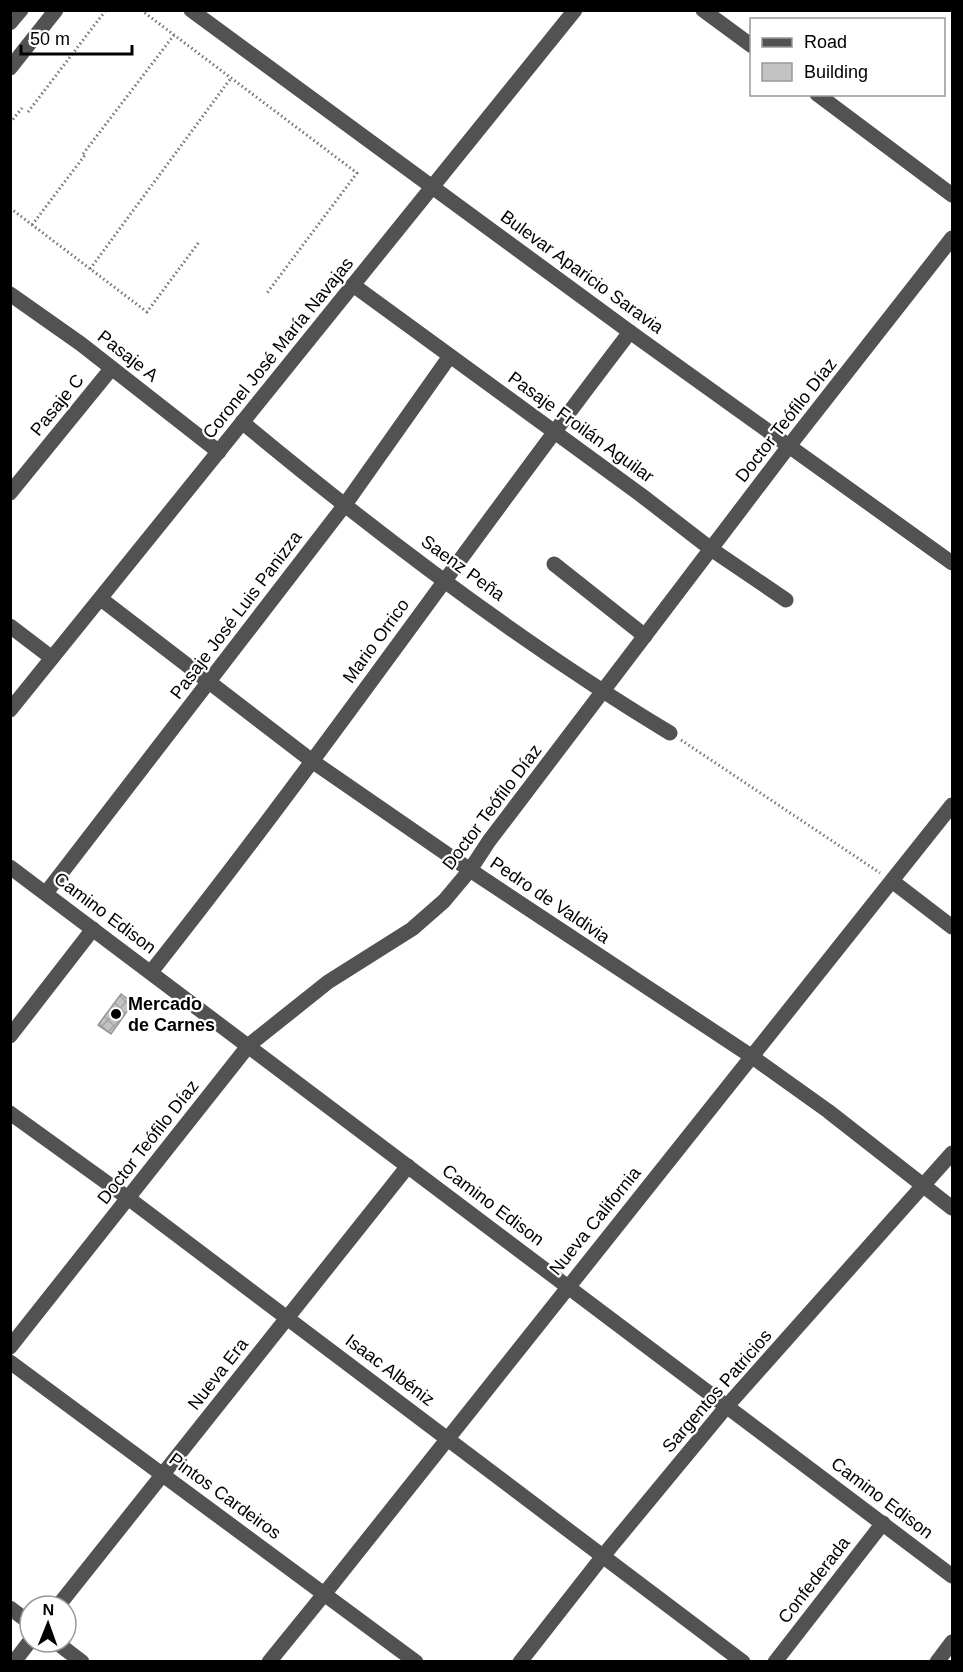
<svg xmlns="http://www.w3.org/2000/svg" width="963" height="1672" font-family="Helvetica,sans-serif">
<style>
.building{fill:url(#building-cross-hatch);stroke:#969696;stroke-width:1.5}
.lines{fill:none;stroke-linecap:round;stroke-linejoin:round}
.path{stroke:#747474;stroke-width:3;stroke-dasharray:1.5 3;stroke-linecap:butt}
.minor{stroke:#525252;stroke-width:15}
.poi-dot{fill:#000;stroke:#fff;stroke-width:2}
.labels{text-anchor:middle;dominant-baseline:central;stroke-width:4.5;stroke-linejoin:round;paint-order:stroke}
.street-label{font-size:18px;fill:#000;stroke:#fff}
.poi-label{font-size:18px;font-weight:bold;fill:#000;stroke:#fff;text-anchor:start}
</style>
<defs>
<pattern id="building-cross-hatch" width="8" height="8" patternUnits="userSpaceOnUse" patternTransform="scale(1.5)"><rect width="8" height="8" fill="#c2c2c2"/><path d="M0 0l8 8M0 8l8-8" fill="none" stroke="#a5a5a5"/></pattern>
</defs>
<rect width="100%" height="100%" fill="#fff"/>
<!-- building -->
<path class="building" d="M121,994L133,1003L111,1034L98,1025Z"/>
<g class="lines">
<!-- path -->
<g class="path">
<path d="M141,10L357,173L267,293"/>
<path d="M28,112L106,10"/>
<path d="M10,123L22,108"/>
<path d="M83,154L174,35"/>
<path d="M10,208L147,312L199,242"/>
<path d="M32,225L85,155"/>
<path d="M90,269L231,78"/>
<path d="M681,740L880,873"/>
</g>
<!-- minor -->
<g class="minor">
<path d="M191,10L630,332L952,563"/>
<path d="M703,10L752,46"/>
<path d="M10,23L21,10"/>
<path d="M10,68L56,10"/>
<path d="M817,94L952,195"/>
<path d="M353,285L641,495L711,549L786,600"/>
<path d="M10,294L81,344L219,452"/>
<path d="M242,422C377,534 519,642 670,733"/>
<path d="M10,493L111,369"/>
<path d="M554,564L645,636"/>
<path d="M101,599L312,761L470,870L751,1056L828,1111L952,1208"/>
<path d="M10,626L52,658"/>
<path d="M10,710L575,10"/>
<path d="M10,867L952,1576"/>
<path d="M892,881L952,927"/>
<path d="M46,893L344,506L450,356"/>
<path d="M151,972C317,763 468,543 630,332"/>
<path d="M10,1036L93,929"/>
<path d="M10,1113L128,1198L743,1662"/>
<path d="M10,1347L249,1045L328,982L412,929L444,901L470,870L489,841L789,446L952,238"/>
<path d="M10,1362L416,1662"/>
<path d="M58,1606L408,1166"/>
<path d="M10,1608L30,1623"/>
<path d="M56,1642L82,1662"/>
<path d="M14,1662L30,1641"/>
<path d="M269,1662L325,1593L952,805"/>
<path d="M520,1662L603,1556L727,1406L952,1153"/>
<path d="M775,1662L883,1523"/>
<path d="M937,1662L952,1642"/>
</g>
</g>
<!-- markers -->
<circle class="poi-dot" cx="116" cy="1014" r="6"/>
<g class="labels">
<!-- street labels -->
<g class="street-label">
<text transform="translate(582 272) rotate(36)">Bulevar Aparicio Saravia</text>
<text transform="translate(278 348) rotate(-51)">Coronel José María Navajas</text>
<text transform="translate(128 356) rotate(38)">Pasaje A</text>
<text transform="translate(57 405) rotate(-51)">Pasaje C</text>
<text transform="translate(786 420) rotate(-52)">Doctor Teófilo Díaz</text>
<text transform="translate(581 427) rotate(36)">Pasaje Froilán Aguilar</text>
<text transform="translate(463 568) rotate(36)">Saenz Peña</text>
<text transform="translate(236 615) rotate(-53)">Pasaje José Luis Panizza</text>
<text transform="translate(376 641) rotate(-54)">Mario Orrico</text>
<text transform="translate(492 807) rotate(-53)">Doctor Teófilo Díaz</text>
<text transform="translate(550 900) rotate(34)">Pedro de Valdivia</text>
<text transform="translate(105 913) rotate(37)">Camino Edison</text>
<text transform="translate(148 1142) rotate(-52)">Doctor Teófilo Díaz</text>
<text transform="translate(493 1205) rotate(37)">Camino Edison</text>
<text transform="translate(595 1221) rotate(-51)">Nueva California</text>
<text transform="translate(390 1370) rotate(37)">Isaac Albéniz</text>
<text transform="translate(218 1374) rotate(-52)">Nueva Era</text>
<text transform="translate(717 1391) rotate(-49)">Sargentos Patricios</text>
<text transform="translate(225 1496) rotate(36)">Pintos Cardeiros</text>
<text transform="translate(882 1498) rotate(37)">Camino Edison</text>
<text transform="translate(814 1580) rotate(-52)">Confederada</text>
</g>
<!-- poi labels -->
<g class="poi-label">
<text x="128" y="1004">Mercado<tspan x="128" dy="21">de Carnes</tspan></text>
</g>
</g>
<!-- border -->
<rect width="963" height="1672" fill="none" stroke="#000000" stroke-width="24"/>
<!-- legend -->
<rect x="750" y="18" width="195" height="78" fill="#ffffff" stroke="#999999" stroke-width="1.5"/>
<rect x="762" y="38" width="30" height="9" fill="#525252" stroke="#999999" stroke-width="1.5"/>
<text x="804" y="48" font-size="18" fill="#000000">Road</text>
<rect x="762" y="63" width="30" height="18" fill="#c2c2c2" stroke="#999999" stroke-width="1.5"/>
<text x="804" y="78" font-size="18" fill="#000000">Building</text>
<!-- north arrow -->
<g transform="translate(48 1624) rotate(1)"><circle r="28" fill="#ffffff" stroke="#999999" stroke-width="1.5"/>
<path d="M0-4.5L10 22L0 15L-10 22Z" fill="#000000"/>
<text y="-9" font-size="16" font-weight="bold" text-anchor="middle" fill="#000000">N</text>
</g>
<!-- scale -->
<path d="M21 45v9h111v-9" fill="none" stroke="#000000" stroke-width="3"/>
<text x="30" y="45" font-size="18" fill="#000000" stroke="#ffffff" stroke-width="4.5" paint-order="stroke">50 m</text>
</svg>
